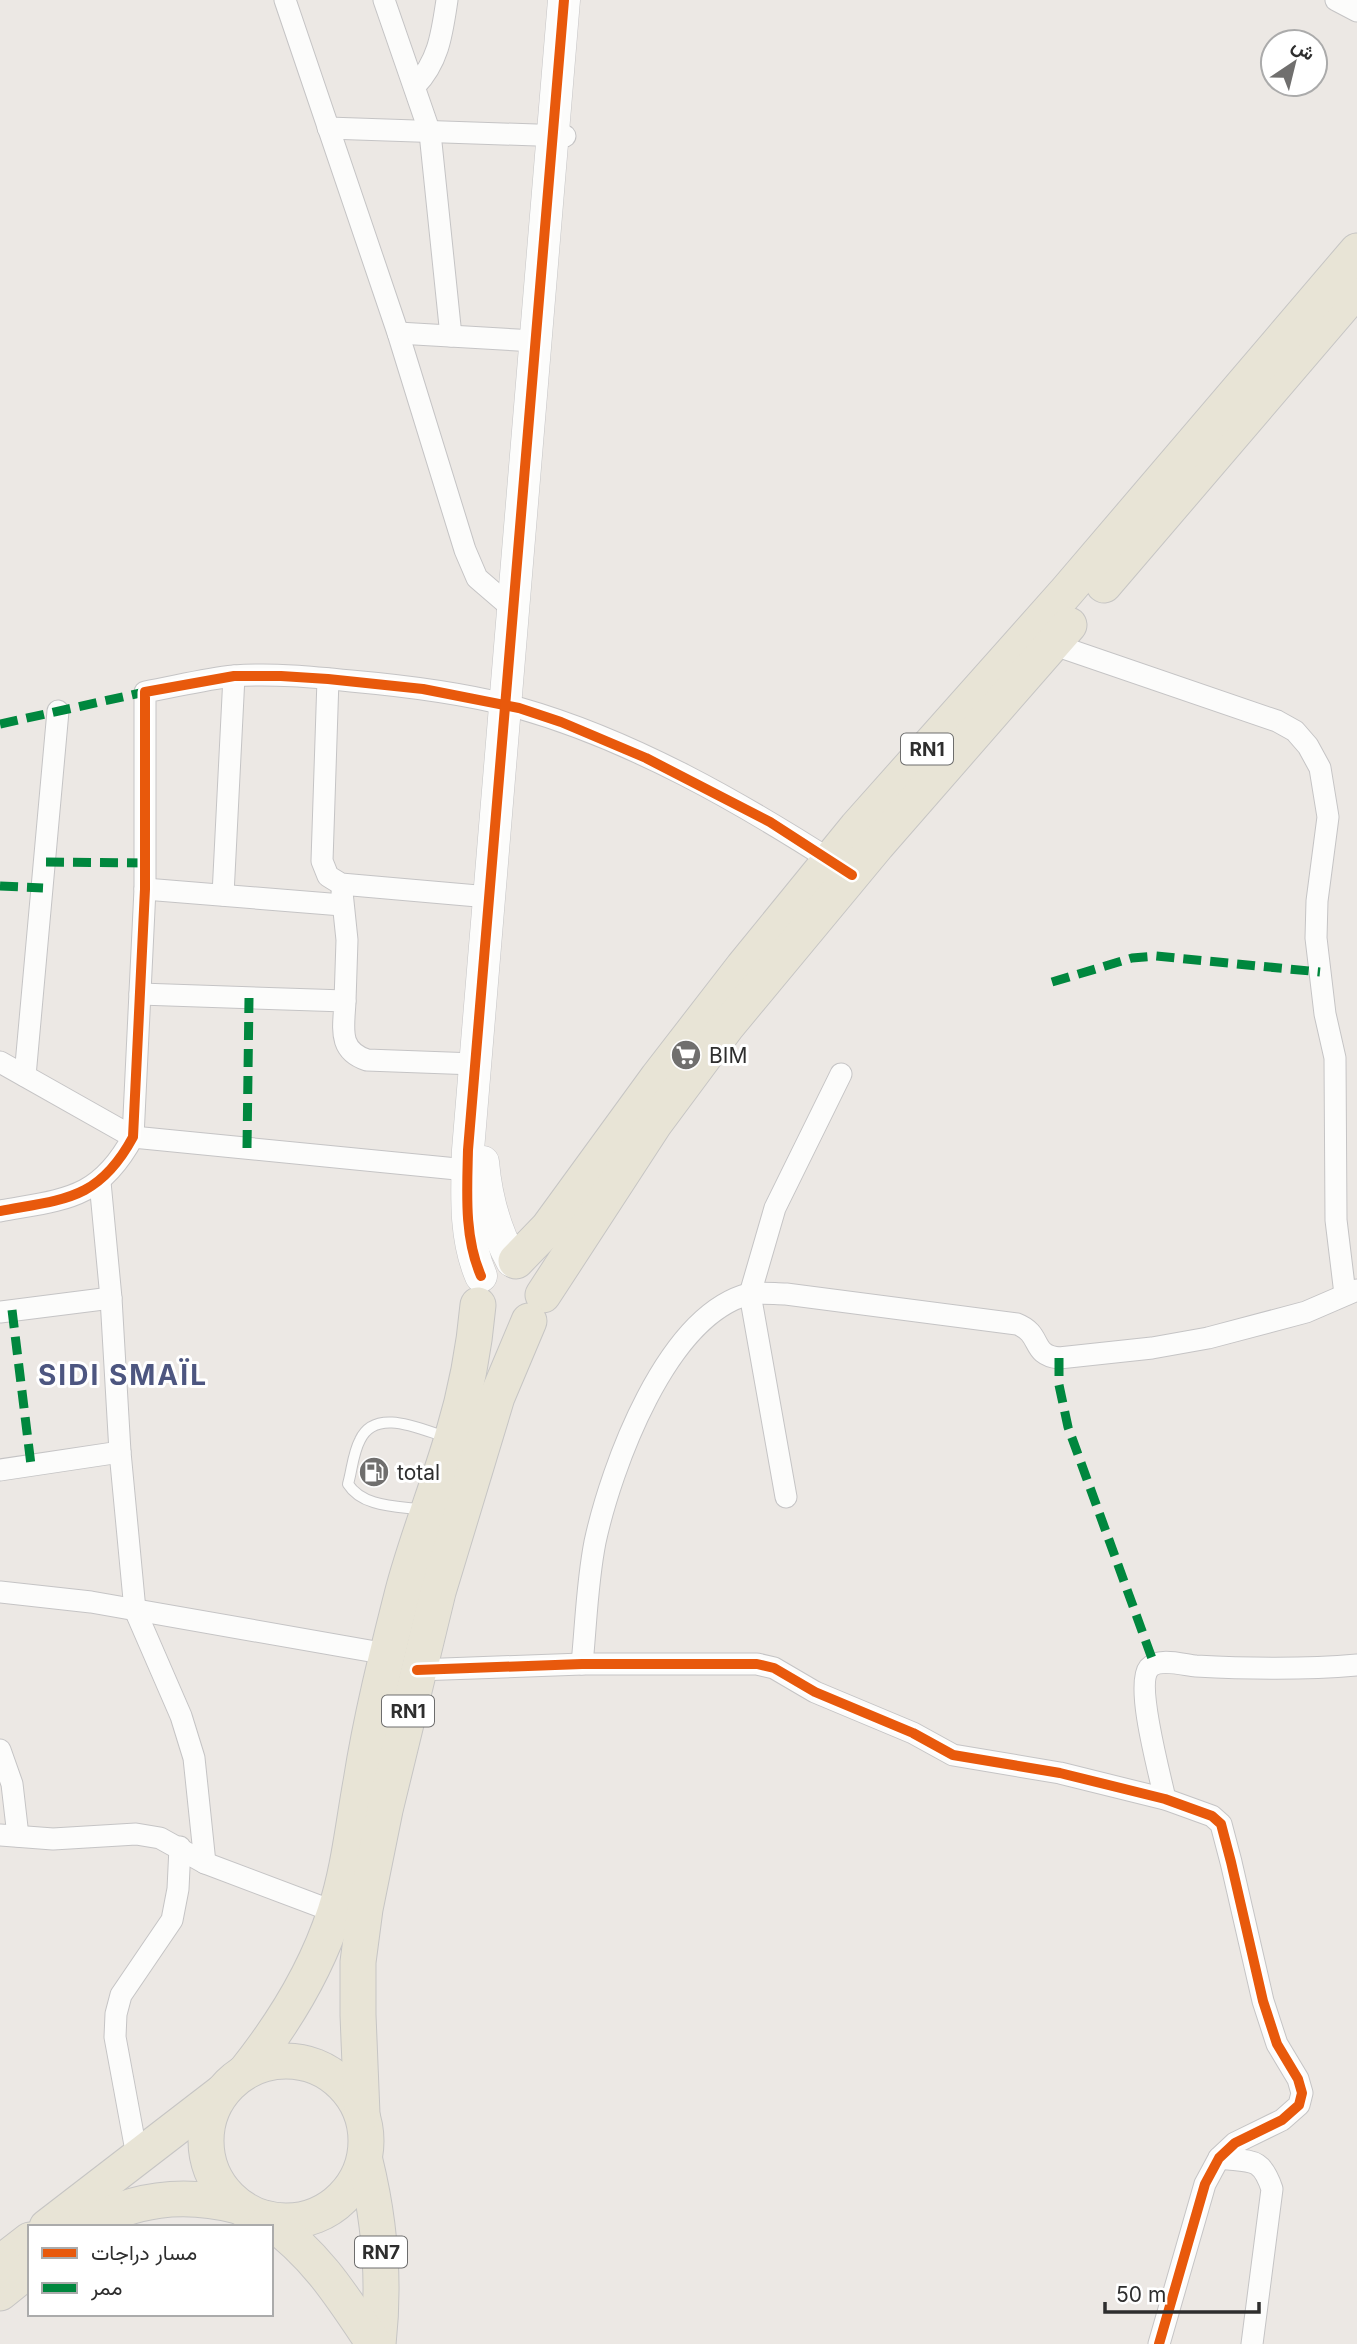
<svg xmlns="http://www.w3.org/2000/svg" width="1357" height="2344" font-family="Inter,Vazirmatn,sans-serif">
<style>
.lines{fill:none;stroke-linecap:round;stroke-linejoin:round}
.lane-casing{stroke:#c5c4c5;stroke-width:12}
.street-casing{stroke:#c5c4c5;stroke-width:23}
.secondary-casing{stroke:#c5c4c5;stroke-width:33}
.primary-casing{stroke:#c6c5c4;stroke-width:37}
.lane{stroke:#fcfcfb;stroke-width:10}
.street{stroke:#fcfcfb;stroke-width:21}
.secondary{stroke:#fcfcfb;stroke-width:32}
.primary{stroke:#e8e4d6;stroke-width:35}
.quiet{stroke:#00873e;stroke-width:9;stroke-dasharray:18 9;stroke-linecap:butt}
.cycleway-casing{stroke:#fff;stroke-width:15}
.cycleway{stroke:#e8590c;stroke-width:10}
.labels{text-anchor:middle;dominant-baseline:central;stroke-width:6;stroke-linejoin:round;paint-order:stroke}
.shield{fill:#fff;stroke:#6d6d6d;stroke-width:2}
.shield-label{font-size:19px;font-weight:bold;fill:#2e2e2e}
.poi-label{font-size:21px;fill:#2e2e2e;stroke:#fff;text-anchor:start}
.district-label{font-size:28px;font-weight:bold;letter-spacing:2px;fill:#4d5680;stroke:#fff}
</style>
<rect width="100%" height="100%" fill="#ece8e4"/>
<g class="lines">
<!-- lane casing -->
<g class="lane-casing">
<path id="lane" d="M424,1510C399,1506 363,1508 348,1484C352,1470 353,1453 360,1440C375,1407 420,1429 446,1437"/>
</g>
<!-- street casing -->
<g class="street-casing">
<g id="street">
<path d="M285,0L398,333L465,550L477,578L513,609"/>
<path d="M384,0L430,133L451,336"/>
<path d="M1336,0L1357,11"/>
<path d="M415,86C439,61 442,33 447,0"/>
<path d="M328,128L565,136"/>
<path d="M398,333L535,341"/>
<path d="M1052,644L1277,721L1295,731L1308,746L1320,768L1328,817L1317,901L1316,938L1325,1014L1335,1058L1336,1220L1345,1294"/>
<path d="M328,679L322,861L328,876L341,884L489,897"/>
<path d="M145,889L342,905"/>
<path d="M342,892L347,940L345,1001"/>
<path d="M223,895L234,676"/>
<path d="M140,994L345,1001C344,1027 337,1050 367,1060L475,1064"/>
<path d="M0,1062L133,1137L467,1170"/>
<path d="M25,1076L58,711"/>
<path d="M0,1211C65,1199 99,1200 133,1137L145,889V692C174,687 204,679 234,676C272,673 313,677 351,681C407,686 465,693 519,708C632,740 740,802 838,865"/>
<path d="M0,1312L111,1298"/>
<path d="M120,1452L135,1610L181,1716L194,1758L205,1863"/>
<path d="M0,1470L120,1452L111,1298L100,1182"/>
<path d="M786,1497L750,1294L775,1208L841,1074"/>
<path d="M0,1592L91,1602L387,1654"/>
<path d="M582,1664C586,1624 587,1583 595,1542C611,1468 666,1315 749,1294C760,1292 775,1294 786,1294L1017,1324C1043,1334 1030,1355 1059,1358L1152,1348L1208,1338L1306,1312L1357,1290"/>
<path d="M417,1670L582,1664H757L774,1668L815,1692L913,1733L953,1755L1060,1773L1165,1799L1212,1816L1221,1824L1231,1862L1263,2001L1277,2044L1298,2079L1302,2093L1299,2105L1282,2120L1235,2143L1219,2158L1205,2184L1159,2344"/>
<path d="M0,1750L12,1784L18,1836"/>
<path d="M1165,1799C1160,1775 1135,1685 1149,1668C1159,1657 1184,1665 1196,1666C1252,1669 1301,1670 1357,1665"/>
<path d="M0,1835L53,1839L136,1834L160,1838L205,1863L335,1912"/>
<path d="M137,2156L115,2037L116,2014L121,1995L172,1920L178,1889L180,1847"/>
<path d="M1219,2158C1251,2162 1261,2156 1272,2189L1252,2344"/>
</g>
</g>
<!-- secondary casing -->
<g class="secondary-casing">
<g id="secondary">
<path d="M483,1162C486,1197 495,1230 512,1261"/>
<path d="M481,1276C464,1237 467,1192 468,1150L564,0"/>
</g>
</g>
<!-- primary casing -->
<g class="primary-casing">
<g id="primary">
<path d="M1104,585L1357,289"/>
<path d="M516,1261L548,1228L658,1077L743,967L857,827L1067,591L1357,251"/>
<path d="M543,1295L655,1123L727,1026L877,845L1069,625"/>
<circle cx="286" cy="2141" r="80"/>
<path d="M245,2072C284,2023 316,1971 335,1912C349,1869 353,1826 361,1782C371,1718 387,1654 403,1591C417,1538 438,1487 453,1435C466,1392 474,1350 478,1305"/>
<path d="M362,2114L358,2015V1962L365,1909L385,1810L438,1592L497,1397L529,1321"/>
<path d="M365,2161C380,2222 385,2282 378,2344"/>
<path d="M267,2219C317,2256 340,2293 374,2344"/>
<path d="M47,2227L221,2093"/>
<path d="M84,2227C133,2198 183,2192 238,2206"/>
<path d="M0,2263L30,2240"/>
<path d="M0,2293L30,2269"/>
</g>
</g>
<!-- lane -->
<use href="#lane" class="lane"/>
<!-- street -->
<use href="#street" class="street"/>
<!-- secondary -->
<use href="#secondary" class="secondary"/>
<!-- primary -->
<use href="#primary" class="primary"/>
<!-- quiet -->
<g class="quiet">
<path d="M0,724L145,692"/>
<path d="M46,862L145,863"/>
<path d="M0,886L43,888"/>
<path d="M1052,982L1132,958L1156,956L1320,972"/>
<path d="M247,1148L249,998"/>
<path d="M12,1310L31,1465"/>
<path d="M1059,1358V1385L1068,1427L1154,1664"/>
</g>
<!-- cycleway casing -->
<g class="cycleway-casing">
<g id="cycleway">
<path d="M0,1211C65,1199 99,1200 133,1137L145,889V692L234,676H281L328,679L423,689L519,708L561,722L646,758L770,822L852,875"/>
<path d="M481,1276C464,1237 467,1192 468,1150L564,0"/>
<path d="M417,1670L582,1664H757L774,1668L815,1692L913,1733L953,1755L1060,1773L1165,1799L1212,1816L1221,1824L1231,1862L1263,2001L1277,2044L1298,2079L1302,2093L1299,2105L1282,2120L1235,2143L1219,2158L1205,2184L1159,2344"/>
</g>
</g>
<!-- cycleway -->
<use href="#cycleway" class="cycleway"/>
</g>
<!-- icons -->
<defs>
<g id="supermarket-disc" transform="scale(1.575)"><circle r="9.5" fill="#706f6e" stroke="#fff"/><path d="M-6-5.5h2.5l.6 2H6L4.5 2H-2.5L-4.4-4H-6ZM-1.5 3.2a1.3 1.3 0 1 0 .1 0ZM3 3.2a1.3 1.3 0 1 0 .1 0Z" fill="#fff"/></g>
<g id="fuel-disc" transform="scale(1.575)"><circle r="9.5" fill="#706f6e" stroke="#fff"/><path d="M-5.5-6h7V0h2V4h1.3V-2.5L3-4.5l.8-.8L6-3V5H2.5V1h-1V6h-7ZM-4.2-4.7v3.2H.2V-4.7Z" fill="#fff"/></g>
</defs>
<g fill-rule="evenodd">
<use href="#supermarket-disc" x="686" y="1055"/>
<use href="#fuel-disc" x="374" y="1472"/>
</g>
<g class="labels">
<!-- shield labels -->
<g class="shield">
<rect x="901" y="733.5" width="52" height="31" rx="5"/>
<rect x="382" y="1695.5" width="52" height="31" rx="5"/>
<rect x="355" y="2236.5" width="52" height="31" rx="5"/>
</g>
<g class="shield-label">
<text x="927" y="749">RN1</text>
<text x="408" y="1711">RN1</text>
<text x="381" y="2252">RN7</text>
</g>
<!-- poi labels -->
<g class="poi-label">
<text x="709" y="1055">BIM</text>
<text x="397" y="1472">total</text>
</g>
<!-- district labels -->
<g class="district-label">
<text x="123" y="1375">SIDI SMAÏL</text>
</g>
</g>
<!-- legend -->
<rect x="28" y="2225" width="245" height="91" fill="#ffffff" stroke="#ababab" stroke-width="2"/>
<rect x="42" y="2248" width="35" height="10" fill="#e8590c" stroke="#ababab" stroke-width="2"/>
<text x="91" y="2260" font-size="21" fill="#2e2e2e">مسار دراجات</text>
<rect x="42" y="2283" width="35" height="10" fill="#00873e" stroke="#ababab" stroke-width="2"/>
<text x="91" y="2295" font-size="21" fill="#2e2e2e">ممر</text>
<!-- north arrow -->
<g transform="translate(1294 63) rotate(35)"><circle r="33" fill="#ffffff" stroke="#ababab" stroke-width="2"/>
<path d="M0-5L12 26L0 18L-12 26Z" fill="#706f6e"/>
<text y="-10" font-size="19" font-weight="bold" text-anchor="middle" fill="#2e2e2e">ش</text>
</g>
<!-- scale -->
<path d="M1105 2302v10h154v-10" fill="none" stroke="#2e2e2e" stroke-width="3.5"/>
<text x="1116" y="2302" font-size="21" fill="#2e2e2e" stroke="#ffffff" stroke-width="5" paint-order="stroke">50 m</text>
</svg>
